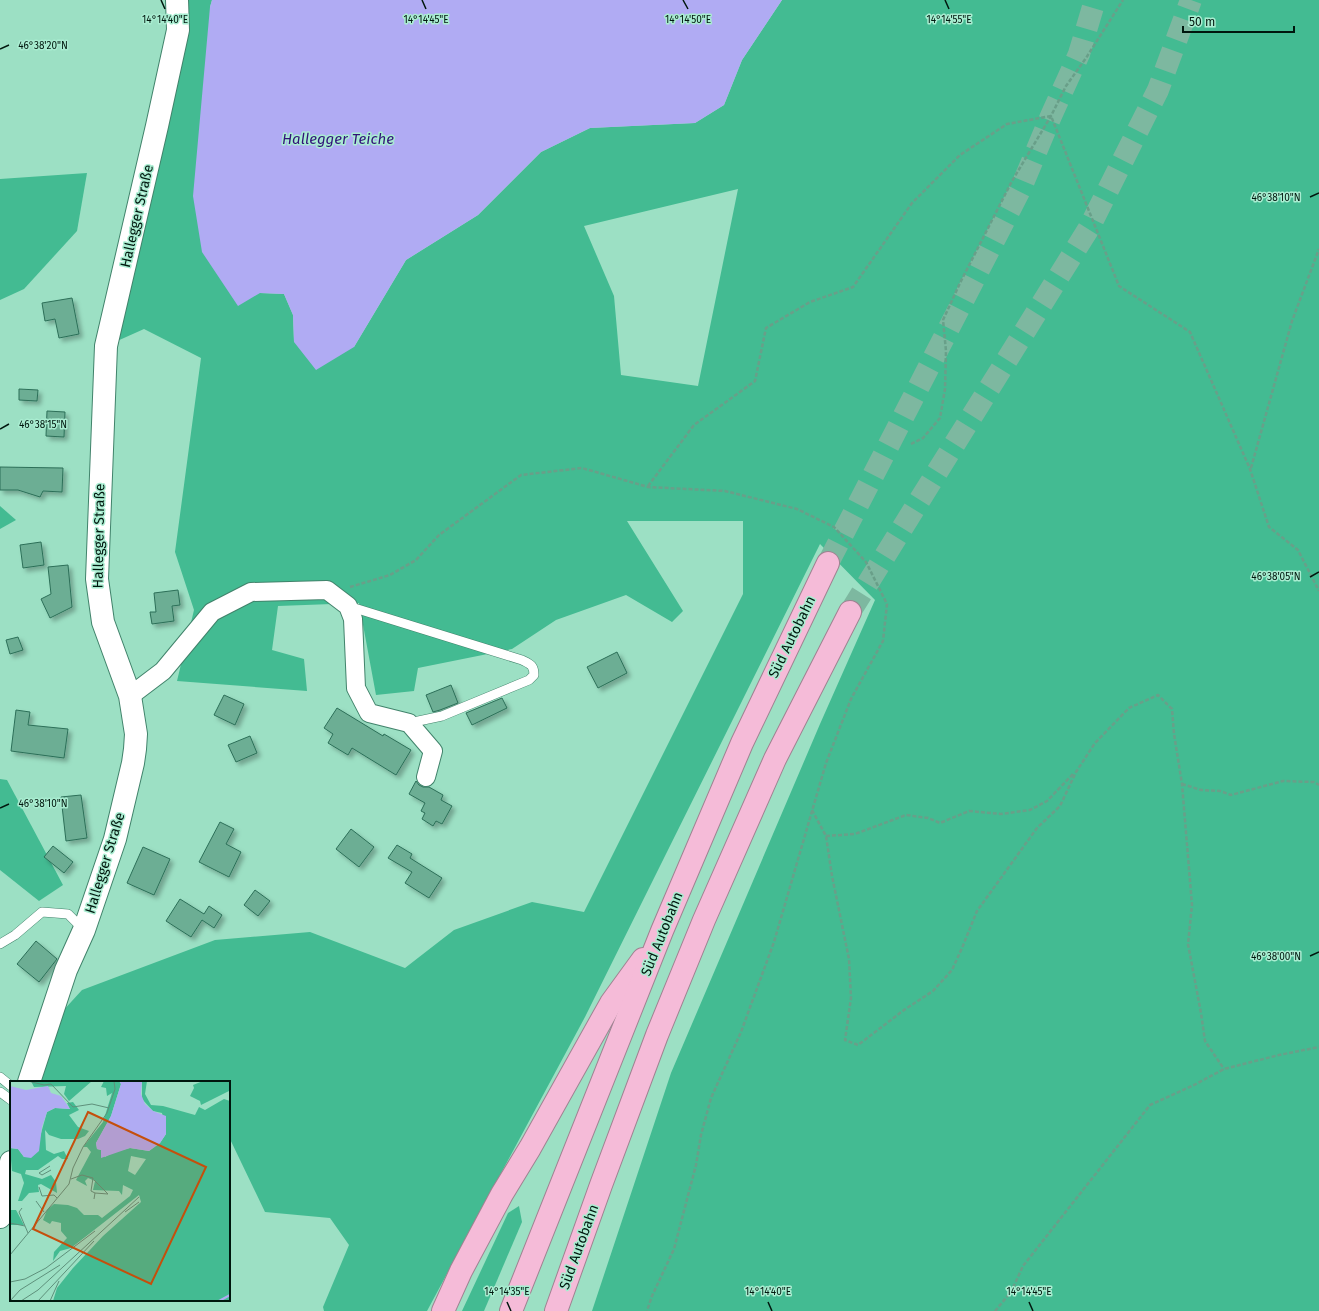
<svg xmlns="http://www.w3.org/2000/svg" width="1319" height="1311" font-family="'Fira Sans',sans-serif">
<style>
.green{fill:#43bb92;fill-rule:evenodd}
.water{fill:#b0abf3}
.building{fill:#6cae94;stroke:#2c6f58;filter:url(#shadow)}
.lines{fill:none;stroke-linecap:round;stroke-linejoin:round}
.highway-tunnel{stroke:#7db8a0;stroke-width:22;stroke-dasharray:22 11;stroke-linecap:butt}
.lane-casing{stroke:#41836b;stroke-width:10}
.street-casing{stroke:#41836b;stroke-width:20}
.secondary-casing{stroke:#41836b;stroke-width:24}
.highway-casing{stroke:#9f8291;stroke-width:24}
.path{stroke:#699f89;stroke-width:2.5;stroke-dasharray:4 2;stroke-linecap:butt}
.lane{stroke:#fff;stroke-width:9}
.street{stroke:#fff;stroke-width:18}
.secondary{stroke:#fff;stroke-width:22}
.highway{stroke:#f5bbd8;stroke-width:22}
.ticks{fill:none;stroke:#00170e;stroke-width:1.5}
.labels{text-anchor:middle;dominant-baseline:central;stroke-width:3;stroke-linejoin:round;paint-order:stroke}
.street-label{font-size:14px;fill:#00170e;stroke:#a9edd1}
.water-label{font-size:15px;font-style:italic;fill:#311179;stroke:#a9edd1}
.inset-river{fill:none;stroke:#b0abf3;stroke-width:2}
.inset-road{fill:none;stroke:#5e907b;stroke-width:1}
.view{fill:#c54f0c;fill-opacity:0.15;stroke:#c54f0c;stroke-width:2}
.inset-edge{fill:none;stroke:#00170e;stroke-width:2}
.ticks-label{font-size:10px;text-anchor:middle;fill:#00170e;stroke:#a9edd1;stroke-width:3;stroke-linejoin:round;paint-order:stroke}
</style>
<defs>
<filter id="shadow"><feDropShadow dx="3.5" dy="3.5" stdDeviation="2" flood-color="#0004"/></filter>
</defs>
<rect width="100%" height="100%" fill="#9ce0c4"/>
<!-- green -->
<g class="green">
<path d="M177,0H212L210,7L260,293L284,294L293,315L294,342L354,347L406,260L478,215L541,152L590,128L695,123L724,105L742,60L782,0H1319V1311H592L671,1073L820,724L875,600L820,544L585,1017L427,1311H324L323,1307L349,1245L330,1218L265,1212L229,1137V1082H40L61,1013L82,990L215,940L310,932L405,968L454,930L532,902L584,912L743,594V521H627L683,611L672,622L626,595L556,620L512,649L418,668L414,691L376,695L359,603L278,606L272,650L304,659L307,691L177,681L194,610L175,552L201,358L144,329L106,346ZM738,189L698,386L621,375L614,296L584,226Z"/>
<path d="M87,173L77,231L24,289L0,300V179Z"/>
<path d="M0,506L16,520L0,529Z"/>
<path d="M0,779L7,780L63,885L39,901L0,870Z"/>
<path d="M519,1206L522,1222L484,1311H462L508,1213Z"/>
</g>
<!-- water -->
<path class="water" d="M212,0H782L742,60L724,105L695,123L590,128L541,152L478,215L406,260L354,347L316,370L294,342L293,315L284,294L260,293L238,306L202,252L193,196L210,7Z"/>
<!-- building -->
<g class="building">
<path d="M72,298L79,334L59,338L55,319L45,321L42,303Z"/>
<path d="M19,389L38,390L37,401L19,400Z"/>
<path d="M47,411L65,412L64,437L46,436Z"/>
<path d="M0,467L63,468L62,492L43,491L40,497L18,490H0Z"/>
<path d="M41,542L44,565L23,568L20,545Z"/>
<path d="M68,565L72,607L50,618L41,599L51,594L48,567Z"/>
<path d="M178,590L180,605L172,606L174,621L152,624L150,612H156L154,593Z"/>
<path d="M18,637L23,650L10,654L6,640Z"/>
<path d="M617,652L627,673L598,688L587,667Z"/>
<path d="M451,685L458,703L440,710L433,712L426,695Z"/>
<path d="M224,695L244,704L235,725L214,715Z"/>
<path d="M502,698L507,708L472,725L466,713Z"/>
<path d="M337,708L383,736L384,734L411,750L396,775L352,748L348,755L328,743L333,734L324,728Z"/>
<path d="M16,710L30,712L28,725L68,729L64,758L11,751Z"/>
<path d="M250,736L257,753L236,762L228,745Z"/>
<path d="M416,781L419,785L423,787H429L443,795L441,800L452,806L442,824L436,821L433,826L422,819L425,813L421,811L425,803L409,794Z"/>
<path d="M81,795L87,838L66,841L61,797Z"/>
<path d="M220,822L234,829L226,844L241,852L229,877L199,862Z"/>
<path d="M351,829L374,847L359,867L336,849Z"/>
<path d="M397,845L412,854L410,858L442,878L429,898L405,883L412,872L388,858Z"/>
<path d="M53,846L73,862L64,873L44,857Z"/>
<path d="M143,847L170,859L154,895L127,883Z"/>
<path d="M255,890L270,901L258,916L244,905Z"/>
<path d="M180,899L204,914L209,906L222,915L214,928L202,920L191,937L166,921Z"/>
<path d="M36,941L57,959L39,982L17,964Z"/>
</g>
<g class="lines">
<!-- highway-tunnel -->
<g class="highway-tunnel">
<path d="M828,563L1021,188L1051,116L1079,54L1095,0"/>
<path d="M850,612L1089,228L1158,90L1191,0"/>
</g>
<!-- lane casing -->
<g class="lane-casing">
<g id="lane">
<path d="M348,606L522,660C530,664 534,665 534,675L529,680L442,716L409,723"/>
<path d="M0,944L15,935L42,912L68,914L84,930"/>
<path d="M0,1077L11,1086"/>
<path d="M0,1092L11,1100"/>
</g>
</g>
<!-- street casing -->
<g class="street-casing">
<path id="street" d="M130,696L163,671L212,612L251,592L327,590L348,606L353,619L356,688L369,713L409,723L433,751L426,777"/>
</g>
<!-- secondary casing -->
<g class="secondary-casing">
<g id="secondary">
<path d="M29,1082L66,970L84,930L115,839L133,763L135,749L136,734L130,696L103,622L97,579L106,346L157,126L178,30L177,0"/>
<path d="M0,1217L11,1162"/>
</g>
</g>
<!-- highway casing -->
<g class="highway-casing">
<g id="highway">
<path d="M443,1311L461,1271L502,1194L530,1148L611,1003L643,959"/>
<path d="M511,1311L662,931L742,743L828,563"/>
<path d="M556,1311L601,1185L657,1035L704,920L775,759L850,612"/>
</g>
</g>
<!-- path -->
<g class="path">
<path d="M911,444L923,438L940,418L945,389L946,351L943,320L960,283L1012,181L1051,116L1066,86L1086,58L1123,0"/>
<path d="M1251,468L1292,321L1319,249"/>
<path d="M648,486L694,425L755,381L766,328L810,302L853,287L912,203L960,155L1007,124L1051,116L1119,286L1190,332L1250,469L1269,527L1298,550L1319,591"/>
<path d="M350,587L390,575L416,560L439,535L521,475L582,468L648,487L725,491L797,509L834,527L866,562L887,604L883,641L851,699L826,763L774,942L741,1032L711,1098L701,1135L696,1165L674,1249L652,1296L647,1311"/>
<path d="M1182,784L1201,790L1220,791L1231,795L1283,781L1314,782L1319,785"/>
<path d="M812,810L826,836L832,876L849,959L851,998L845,1040L858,1045L904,1010L933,991L952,970L962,948L977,911L1037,828L1060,806L1076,772L1095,743L1129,708L1158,695L1172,709L1174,734L1182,784L1192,905L1188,944L1201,1013L1205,1041L1224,1069"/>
<path d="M826,836L855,834L906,815L928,818L940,823L969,811L1001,814L1030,810L1047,801L1074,773"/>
<path d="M995,1311L1011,1292L1023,1266L1150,1105L1194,1085L1224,1069L1279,1055L1319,1047"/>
</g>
<!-- lane -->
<use href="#lane" class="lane"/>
<!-- street -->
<use href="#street" class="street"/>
<!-- secondary -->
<use href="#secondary" class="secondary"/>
<!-- highway -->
<use href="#highway" class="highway"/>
</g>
<!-- ticks -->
<path class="ticks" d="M161,0L165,9M422,0L426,9M683,0L688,9M945,0L949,9M0,49L9,45M1310,197L1319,193M0,429L9,424M1310,577L1319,572M0,808L9,804M1310,956L1319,952M507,1302L511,1311M768,1302L772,1311M1029,1302L1033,1311"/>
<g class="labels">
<!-- street labels -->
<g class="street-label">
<text transform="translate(137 216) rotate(-77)">Hallegger Straße</text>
<text transform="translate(99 536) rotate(-89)">Hallegger Straße</text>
<text transform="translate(792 637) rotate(-64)">Süd Autobahn</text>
<text transform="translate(105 863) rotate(-73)">Hallegger Straße</text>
<text transform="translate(662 934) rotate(-68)">Süd Autobahn</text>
<text transform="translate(579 1247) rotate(-70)">Süd Autobahn</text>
</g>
<!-- water labels -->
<g class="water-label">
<text x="338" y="139">Hallegger Teiche</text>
</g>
</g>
<!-- overview -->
<g transform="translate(10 1081)">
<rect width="220" height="220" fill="#9ce0c4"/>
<path d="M21,0H82L59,20L54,13L56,5L24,6ZM94,0H109L111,3L101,35L86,62L87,68L91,69L95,76L104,71L120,67L139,70L150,62L156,53L152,32L143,30L132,18V0H137L135,13L141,24L153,25L185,34L189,26L195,29L214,18L220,20V220H43L47,207L63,187L93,155L131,121L129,114L61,167L50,170L43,180L44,171L57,157L51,150V142L42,140L40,143L33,139L37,129L44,123L58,124L67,127L74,134H88L92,137L120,115L123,109L113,104L112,114L109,110L83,109L85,100L78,97L75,100L77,105L66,99L81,71L77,66H73L93,41L102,12L97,15L96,7L91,6ZM121,75L136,78L125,94L118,90ZM193,0H220L219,10L191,24L190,20L180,15L184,7L183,4ZM63,21L69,29L59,34L68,46L79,50L75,55L68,58H51L39,54L35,49L36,69L44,73L54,70L58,78H52L48,75L28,89H16L15,93L32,98L41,94L46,101L47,112L31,103L28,104L29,111L19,112L12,120H8L14,102L11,93L2,90L0,67L8,68L14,76L30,56L37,31L45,27L60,28L57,22ZM0,129H6L14,144H0Z" fill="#43bb92" fill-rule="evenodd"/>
<path d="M109,0H132L131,13L135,23L143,30L156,35V53L150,62L139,70L120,67L91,77V69L87,68L86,62L101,35L111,3ZM0,5L16,9L38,5L41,12L51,15L60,28L45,27L37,31L32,46L29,70L21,77L14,76L8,68L0,67Z" fill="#b0abf3"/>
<path class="inset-river" d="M209,220L220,214"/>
<path class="inset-road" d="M18,0L34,4L41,3L63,26L82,23L99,27M40,85L29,92L32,94L41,89M61,98L72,94L83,97L81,110L85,112L84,118M84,99L98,113L85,112M29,106L32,115L44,114L47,117M26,120L34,131M12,127L9,131L15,145M115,131L129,121M0,142L15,145L18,152M0,174L59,103L63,87L73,66L97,32L105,8L104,0M0,201L15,198L36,187L85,150M0,220L10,209L50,184M11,220L28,209L129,116M28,220L84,160M40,220L49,200"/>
<path class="view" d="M78,31L196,86L141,203L23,148Z"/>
<rect width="220" height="220" class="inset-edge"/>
</g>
<g class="ticks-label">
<text x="165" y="23">14°14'40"E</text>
<text x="426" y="23">14°14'45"E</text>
<text x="688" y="23">14°14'50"E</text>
<text x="949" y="23">14°14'55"E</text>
<text x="43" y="49">46°38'20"N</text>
<text x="1276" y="201">46°38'10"N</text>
<text x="43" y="428">46°38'15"N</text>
<text x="1276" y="580">46°38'05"N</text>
<text x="43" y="807">46°38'10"N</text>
<text x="1276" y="960">46°38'00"N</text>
<text x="507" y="1295">14°14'35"E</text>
<text x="768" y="1295">14°14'40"E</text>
<text x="1029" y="1295">14°14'45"E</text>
</g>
<!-- scale -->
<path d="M1183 26v6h111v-6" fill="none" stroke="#00170e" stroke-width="2"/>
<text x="1189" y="26" font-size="12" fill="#00170e" stroke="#a9edd1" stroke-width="3" paint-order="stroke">50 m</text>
</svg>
